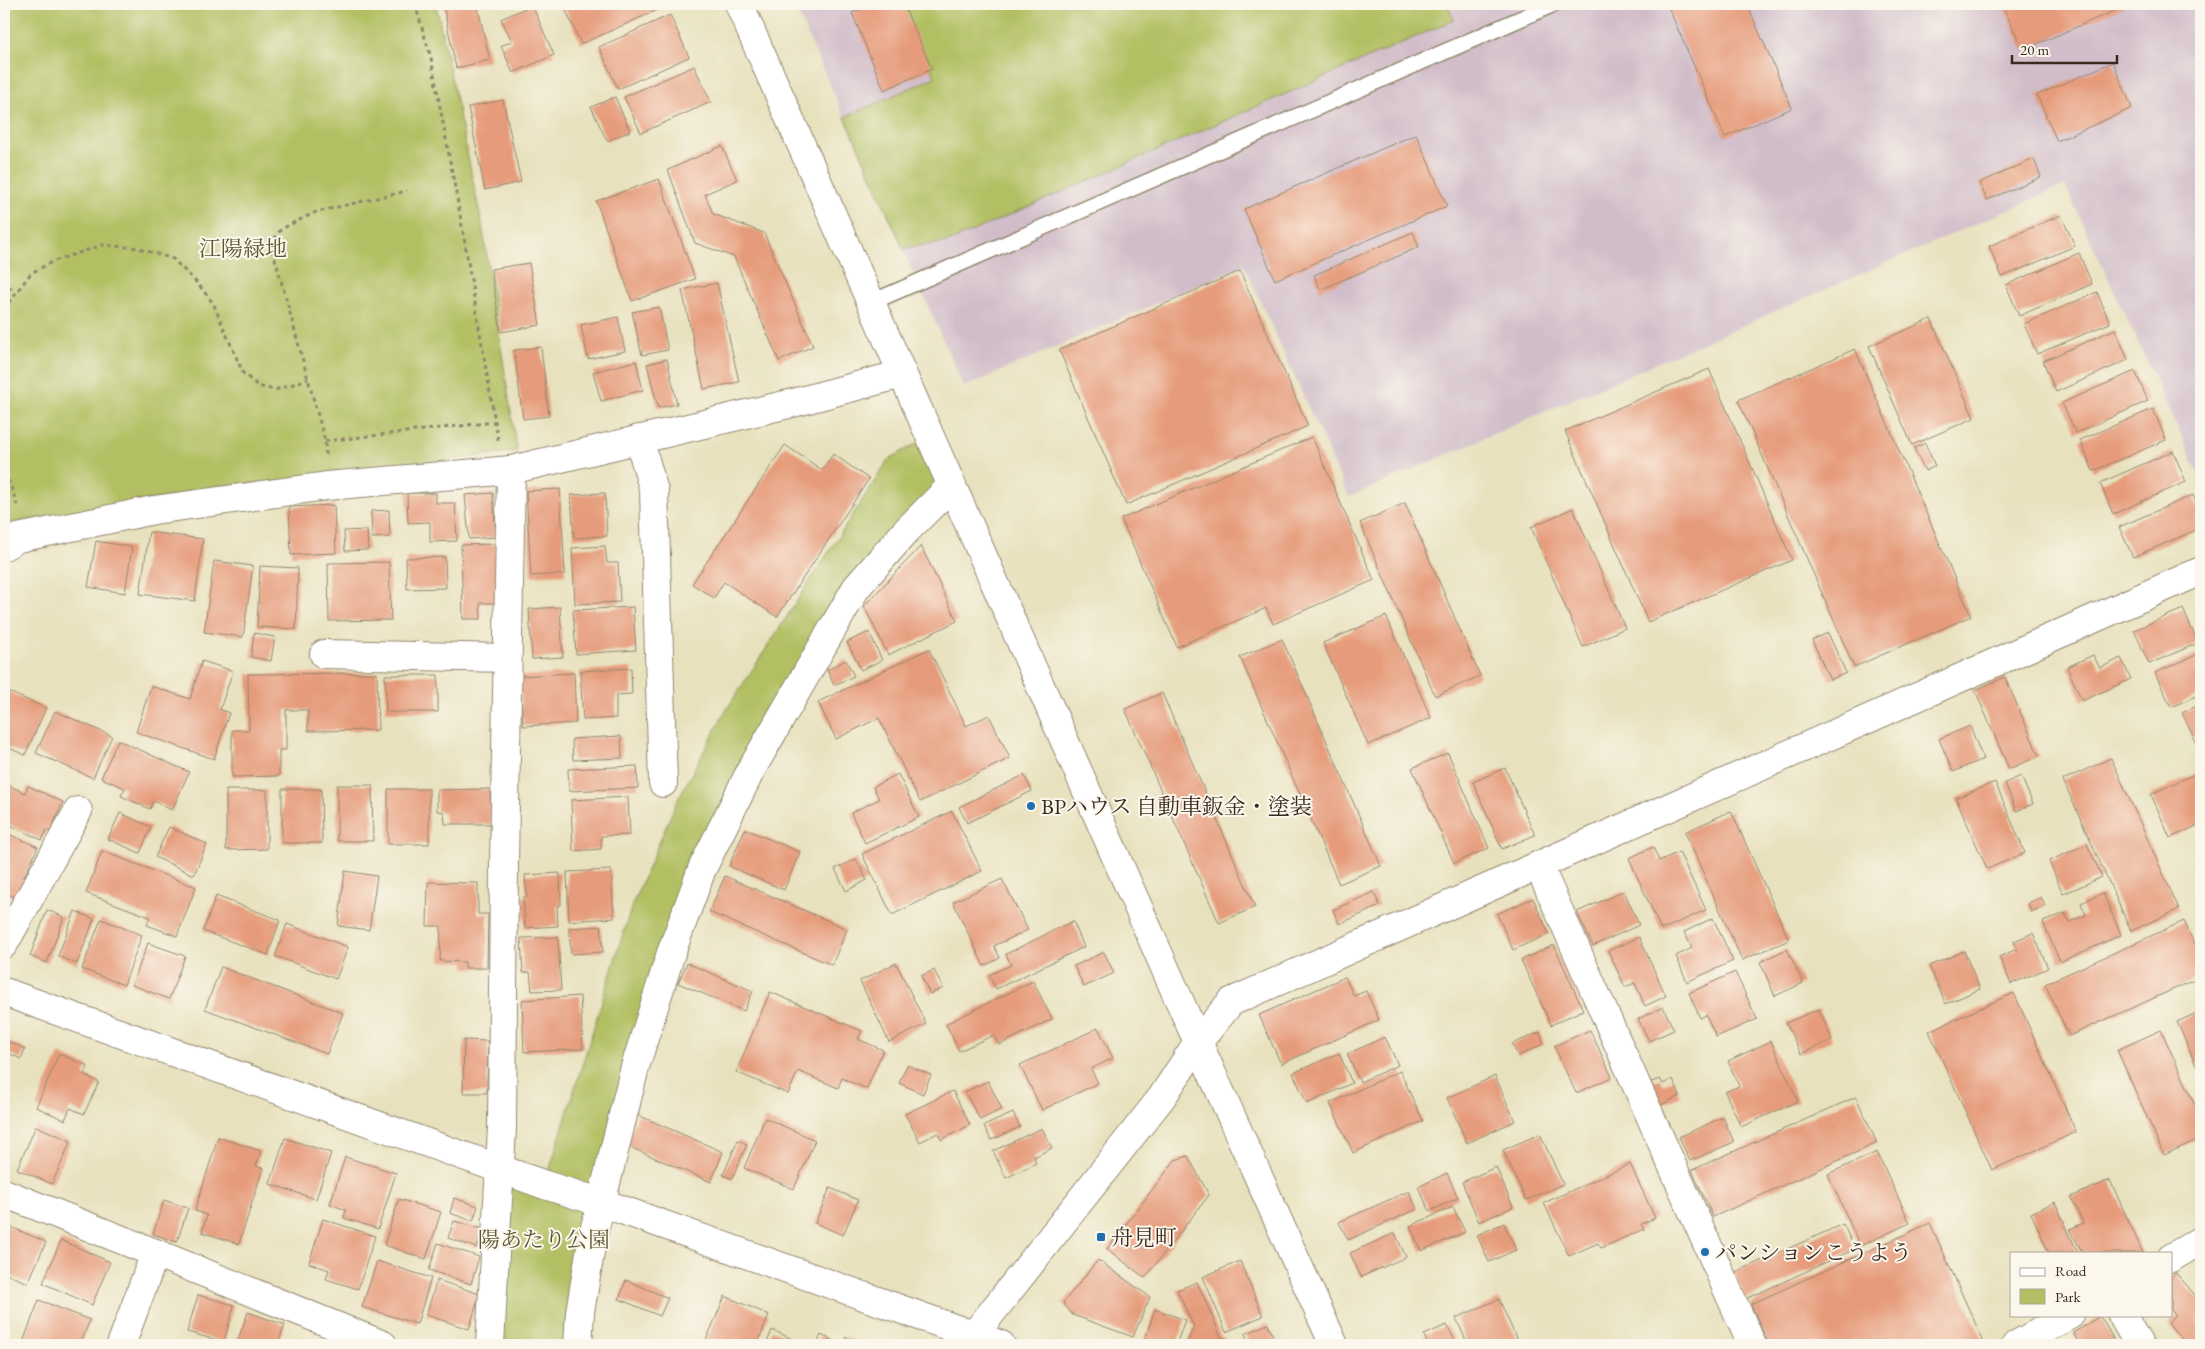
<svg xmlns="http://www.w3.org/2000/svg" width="2205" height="1349" font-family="'EB Garamond','Noto Serif JP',serif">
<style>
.industrial{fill:#d1bdc9}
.green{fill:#b2c063;stroke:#767540}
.building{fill:#e69c7c}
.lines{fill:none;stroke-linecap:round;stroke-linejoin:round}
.service-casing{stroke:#92866e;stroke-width:18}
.minor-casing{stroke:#92866e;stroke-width:30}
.tertiary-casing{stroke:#92866e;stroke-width:30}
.path{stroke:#92866e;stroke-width:3;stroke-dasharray:4 4;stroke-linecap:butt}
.service{stroke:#fff;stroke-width:15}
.minor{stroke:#fff;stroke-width:28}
.tertiary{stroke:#fff;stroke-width:28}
.poi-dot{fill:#1f6fb2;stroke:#fbf7ec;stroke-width:2}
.labels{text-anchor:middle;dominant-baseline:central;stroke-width:4;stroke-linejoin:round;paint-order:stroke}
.park-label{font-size:22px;fill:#5f5733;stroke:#fbf7ec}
.poi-label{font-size:22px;fill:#3b2a1e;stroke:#fbf7ec;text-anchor:start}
</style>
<rect width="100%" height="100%" fill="#fbf7ec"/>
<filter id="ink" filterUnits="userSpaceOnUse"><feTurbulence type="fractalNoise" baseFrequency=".02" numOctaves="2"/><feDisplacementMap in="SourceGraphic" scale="10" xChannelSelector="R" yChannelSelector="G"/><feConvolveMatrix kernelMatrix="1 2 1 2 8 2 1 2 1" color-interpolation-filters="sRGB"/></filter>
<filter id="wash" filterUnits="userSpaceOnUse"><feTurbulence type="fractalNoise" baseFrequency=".0096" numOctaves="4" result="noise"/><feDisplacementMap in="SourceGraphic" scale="20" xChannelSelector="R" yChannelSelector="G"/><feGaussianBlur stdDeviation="1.12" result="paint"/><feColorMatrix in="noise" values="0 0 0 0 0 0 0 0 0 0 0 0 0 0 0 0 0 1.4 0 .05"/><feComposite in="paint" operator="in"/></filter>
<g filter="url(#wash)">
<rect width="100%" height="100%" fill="#e8e1be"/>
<!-- industrial -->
<path class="industrial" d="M794,4H2201V479L2065,185L1349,497L1244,265L964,387Z"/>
<!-- green -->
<g class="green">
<path d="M4,4H436L482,224L517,451L150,500L13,523L4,527Z"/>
<path d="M902,4H1447L1454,20L948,242L903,248L845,117L935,77Z"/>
<path d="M930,436L952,485L856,588L671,953L578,1345H490L500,1167L545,1184L632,905L677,801L725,712L889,459Z"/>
</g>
<g id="blocks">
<!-- building -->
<g class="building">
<path d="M443,4H477L490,60L456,68Z"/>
<path d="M563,4H671L581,44Z"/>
<path d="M874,4H903L932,69L884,90L852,13Z"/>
<path d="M1667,4H1747L1792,108L1725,137Z"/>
<path d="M2002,4H2130L2023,50Z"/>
<path d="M532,5L554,55L513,73L501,46L512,41L501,19Z"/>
<path d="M670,15L689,57L618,89L599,47Z"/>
<path d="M2113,62L2132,108L2057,141L2037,95Z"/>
<path d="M694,66L711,102L641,133L624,97Z"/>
<path d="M615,97L630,131L607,141L591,107Z"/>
<path d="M503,100L521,182L485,190L468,107Z"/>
<path d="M1416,134L1447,206L1275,280L1244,209Z"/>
<path d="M722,146L737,180L705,194L713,214L764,233L813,346L779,361L734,257L695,243L668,170Z"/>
<path d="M2034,159L2041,177L1987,200L1979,183Z"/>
<path d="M659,179L695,279L632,301L596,201Z"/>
<path d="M2061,215L2075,246L2002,277L1989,246Z"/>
<path d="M1413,232L1419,247L1320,290L1314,275Z"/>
<path d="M2079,253L2092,284L2019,316L2006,285Z"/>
<path d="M529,263L540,325L501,332L491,269Z"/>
<path d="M1240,271L1308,426L1126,505L1059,350Z"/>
<path d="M717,283L739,382L704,389L682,290Z"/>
<path d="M2097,292L2110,323L2037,354L2024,324Z"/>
<path d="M659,307L668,350L642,355L632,312Z"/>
<path d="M618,317L625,351L588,359L581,325Z"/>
<path d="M1931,319L1974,418L1912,445L1869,346Z"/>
<path d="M2115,329L2128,360L2056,392L2043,361Z"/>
<path d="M541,347L549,416L523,419L514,350Z"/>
<path d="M1855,349L1971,616L1854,667L1738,400Z"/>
<path d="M667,359L677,404L658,408L647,364Z"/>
<path d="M636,361L643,390L601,401L593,372Z"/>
<path d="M1709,369L1792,560L1648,622L1565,431Z"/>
<path d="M2135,371L2148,401L2076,433L2062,403Z"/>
<path d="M2153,409L2166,440L2093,471L2080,440Z"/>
<path d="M1312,437L1374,580L1273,624L1266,608L1177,647L1121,519Z"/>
<path d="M1925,443L1935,466L1925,471L1914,448Z"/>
<path d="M785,445L822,470L833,454L869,479L777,617L724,582L714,598L692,584Z"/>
<path d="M2173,451L2186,482L2113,514L2100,483Z"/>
<path d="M560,489L565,574L531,576L526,491Z"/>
<path d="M407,493H436V503H455L457,541L430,542V522L408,523Z"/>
<path d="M493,493L496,537L469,539L465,495Z"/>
<path d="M605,493L607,536L574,538L571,495Z"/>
<path d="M2193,495L2201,515V528L2133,557L2119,527Z"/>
<path d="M1405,503L1480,676L1435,696L1360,523Z"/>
<path d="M334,505L336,553L291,555L289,507Z"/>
<path d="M1573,508L1625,628L1583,647L1531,527Z"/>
<path d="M389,510L390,537L372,538L371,511Z"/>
<path d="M367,530L368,550L345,551L344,531Z"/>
<path d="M149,532L203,539L195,601L140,594Z"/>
<path d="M96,541L132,547L125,593L88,587Z"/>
<path d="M496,544L498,603H480L481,619H463L461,545Z"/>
<path d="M605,546L607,563H618L620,602L575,604L572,548Z"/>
<path d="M921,546L957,621L888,655L864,606Z"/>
<path d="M445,557L446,588L407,589L406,558Z"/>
<path d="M214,561L253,566L243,637L204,632Z"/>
<path d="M389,562L391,620L329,621L328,563Z"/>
<path d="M260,566L298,568L296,629L257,627Z"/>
<path d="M560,607L563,657L532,659L529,609Z"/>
<path d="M633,607L636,650L576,654L573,610Z"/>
<path d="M2183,609L2198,643L2149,664L2134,630Z"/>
<path d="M1386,616L1431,718L1368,745L1323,643Z"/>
<path d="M869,632L882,660L861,670L847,642Z"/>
<path d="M254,633L275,637L271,661L251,657Z"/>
<path d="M1828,633L1846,673L1830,680L1812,640Z"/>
<path d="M1282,639L1381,866L1339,884L1240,657Z"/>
<path d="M929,649L966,726L989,715L1010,758L920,802L879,718L836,739L818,702Z"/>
<path d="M2201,653V694L2171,707L2155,673Z"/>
<path d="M2093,655L2100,668L2121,658L2131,679L2082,701L2067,667Z"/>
<path d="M846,660L854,676L834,685L827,670Z"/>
<path d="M202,661L233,671L220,709L229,713L214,759L136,732L151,686L190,699Z"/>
<path d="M631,668L632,694L616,695V718L583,720L580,671Z"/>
<path d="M377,673L378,730L308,731V710H286V750H279V776L232,777V730H249L248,674Z"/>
<path d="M574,673L576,723L523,726L520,676Z"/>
<path d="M385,675H438V712H386Z"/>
<path d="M2005,677L2039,756L2009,769L1975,690Z"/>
<path d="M4,690L46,708L25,755L4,746Z"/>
<path d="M1162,693L1255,907L1219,923L1125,709Z"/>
<path d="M2201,704V743L2197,745L2182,713Z"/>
<path d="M55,711L112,736L93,778L36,753Z"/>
<path d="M1970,726L1983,759L1953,772L1939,739Z"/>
<path d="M621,736L622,758L573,760L572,739Z"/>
<path d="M118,740L189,772L172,810L153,801L150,809L121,796L125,788L101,778Z"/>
<path d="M1448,753L1489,848L1454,863L1412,768Z"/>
<path d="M2111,758L2179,909L2131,931L2063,780Z"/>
<path d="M637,766L638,788L569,791L568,769Z"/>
<path d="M1505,768L1535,835L1502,849L1473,782Z"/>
<path d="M2201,771V824L2170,838L2151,794Z"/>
<path d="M898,774L919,817L865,843L851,813L879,799L873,787Z"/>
<path d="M1024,775L1032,791L967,823L959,807Z"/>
<path d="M2021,776L2033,804L2016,811L2005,783Z"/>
<path d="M1995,782L2025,853L1987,869L1956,798Z"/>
<path d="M4,783L25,793L28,786L63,802L50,832L47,830L42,840L4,822Z"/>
<path d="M337,785H372L373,841H337Z"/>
<path d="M282,789H321L322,843H282Z"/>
<rect x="388" y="789" width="41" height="55"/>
<path d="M490,789L491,824H445L444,812L437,811V790Z"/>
<path d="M226,790H267V849L226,850Z"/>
<path d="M628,797L630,835L601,836V849L573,851L571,800Z"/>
<path d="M952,811L982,871L892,915L862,854Z"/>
<path d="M1731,811L1789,940L1742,960L1685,832Z"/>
<path d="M120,813L151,827L140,853L108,839Z"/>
<path d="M169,827L207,844L194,875L155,857Z"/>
<path d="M745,829L800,852L784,890L729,866Z"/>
<path d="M4,832L38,847L15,897L4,893Z"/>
<path d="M2087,844L2102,877L2063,894L2049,861Z"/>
<path d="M1653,847L1659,861L1679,852L1706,910L1661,930L1629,858Z"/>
<path d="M102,851L196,887L177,936L147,925L150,917L86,893Z"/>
<path d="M856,859L867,880L846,891L835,869Z"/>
<path d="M611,870L614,918L569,921L567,872Z"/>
<path d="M345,871L377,876L369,930L338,926Z"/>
<path d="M560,873L561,905L557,906L558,926L525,928L523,897H527L525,875Z"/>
<path d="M725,876L847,929L832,965L709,912Z"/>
<path d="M1002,879L1028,930L994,946L1000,958L984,966L953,902Z"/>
<path d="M428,882L478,883V914H488L487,968H465V962L440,961L441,926H427Z"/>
<path d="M1624,891L1639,925L1593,946L1577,912Z"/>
<path d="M1374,892L1380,906L1339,924L1333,910Z"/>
<path d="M2103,893L2121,935L2060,962L2043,922L2065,913L2069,922L2086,915L2081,903Z"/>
<path d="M216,896L280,920L268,955L203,931Z"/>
<path d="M2041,897L2045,906L2031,912L2028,903Z"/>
<path d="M1533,898L1549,934L1513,950L1497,914Z"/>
<path d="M47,910L64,917L47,963L30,956Z"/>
<path d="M75,911L94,919L77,964L58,956Z"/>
<path d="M1713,918L1733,961L1687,982L1676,956L1692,948L1684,932Z"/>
<path d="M101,919L142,935L124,985L82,969Z"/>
<path d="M1073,921L1084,947L996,989L989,975L1011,965L1006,954Z"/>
<path d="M2184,921L2201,960V977L2069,1036L2045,984Z"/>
<path d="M287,924L348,947L336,979L275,956Z"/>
<path d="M601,926L603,952L571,954L569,928Z"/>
<path d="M2033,933L2048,968L2011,984L1999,957L2017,949L2014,941Z"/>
<path d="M558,937L561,990L532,991L530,972L523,973L521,938Z"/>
<path d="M1639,937L1666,996L1645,1006L1635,983L1625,987L1608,951Z"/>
<path d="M148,943L185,956L169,999L132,985Z"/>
<path d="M1554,945L1583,1010L1551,1025L1521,960Z"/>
<path d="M1787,949L1803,983L1775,996L1760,962Z"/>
<path d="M1964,951L1980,989L1946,1004L1929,966Z"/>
<path d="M1104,952L1114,973L1084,987L1074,966Z"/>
<path d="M687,963L753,991L744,1011L678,983Z"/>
<path d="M896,963L926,1024L889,1042L860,981Z"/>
<path d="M221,967L343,1013L327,1054L205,1009Z"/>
<path d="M934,970L943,988L930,994L921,976Z"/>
<path d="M1735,972L1757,1019L1716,1037L1706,1015L1700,1018L1689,993Z"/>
<path d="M1345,977L1354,996L1366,991L1379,1020L1281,1064L1259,1015Z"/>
<path d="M1033,981L1052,1019L999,1045L994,1035L959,1051L946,1024Z"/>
<path d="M770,992L862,1031L858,1039L883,1050L867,1089L842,1078L838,1088L798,1071L788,1094L736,1072Z"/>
<path d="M2014,993L2076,1132L1992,1170L1929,1031Z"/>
<path d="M580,996L583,1049L524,1052L522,1000Z"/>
<path d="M1663,1007L1674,1030L1649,1041L1638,1019Z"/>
<path d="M1819,1009L1832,1040L1801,1054L1786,1023Z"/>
<path d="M2201,1011V1062L2196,1065L2177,1022Z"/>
<path d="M1098,1028L1113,1058L1091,1069L1098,1083L1042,1110L1020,1065Z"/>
<path d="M1590,1030L1612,1077L1576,1093L1554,1046Z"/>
<path d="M2161,1030L2201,1118V1138L2164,1155L2117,1050Z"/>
<path d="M1540,1032L1544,1044L1518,1056L1512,1044Z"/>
<path d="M1385,1037L1398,1065L1360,1082L1347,1054Z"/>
<path d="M5,1040L25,1049L21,1059L4,1051Z"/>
<path d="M464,1040L488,1041L487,1093H463Z"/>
<path d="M1771,1041L1798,1101L1741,1127L1725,1092L1739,1086L1728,1061Z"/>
<path d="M1339,1053L1352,1083L1307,1104L1293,1073Z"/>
<path d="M59,1054L88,1066L84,1075L99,1082L84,1114L70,1108L65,1120L36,1107Z"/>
<path d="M907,1065L931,1075L923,1094L899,1083Z"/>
<path d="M1400,1071L1423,1121L1353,1153L1330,1103Z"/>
<path d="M1495,1076L1515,1121L1467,1143L1447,1098Z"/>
<path d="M1660,1079L1663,1084L1673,1079L1680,1096L1661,1105L1651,1082Z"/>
<path d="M988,1081L1002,1109L980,1120L965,1092Z"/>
<path d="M953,1091L970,1125L941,1140L938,1133L920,1142L905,1114Z"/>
<path d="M1856,1097L1877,1143L1713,1217L1692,1170Z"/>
<path d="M1013,1113L1020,1127L991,1140L984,1126Z"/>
<path d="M638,1115L723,1152L711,1182L625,1145Z"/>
<path d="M1723,1117L1734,1142L1690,1161L1679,1137Z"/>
<path d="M765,1118L815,1140L794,1189L744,1168Z"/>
<path d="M36,1126L71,1141L52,1184L17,1169Z"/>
<path d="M1042,1128L1052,1148L1034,1157L1036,1163L1006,1178L993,1151Z"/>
<path d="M1540,1134L1563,1184L1526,1200L1503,1150Z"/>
<path d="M218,1137L261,1151L256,1166L263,1168L239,1244L202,1232L207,1215L195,1211Z"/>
<path d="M285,1138L331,1153L316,1199L270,1184Z"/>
<path d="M738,1140L747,1144L732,1179L723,1175Z"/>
<path d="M1877,1152L1910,1223L1860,1246L1828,1174Z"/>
<path d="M1188,1156L1209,1195L1145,1278L1107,1249L1175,1160Z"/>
<path d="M345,1157L396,1173L378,1229L344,1218L346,1210L330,1204Z"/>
<path d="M1630,1164L1655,1218L1641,1224L1644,1229L1601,1248L1598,1243L1569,1256L1544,1203Z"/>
<path d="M1496,1167L1513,1207L1479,1222L1462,1182Z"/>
<path d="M1447,1173L1458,1198L1430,1211L1418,1187Z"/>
<path d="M2110,1180L2143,1253H2082L2070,1229L2083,1223L2071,1197Z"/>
<path d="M830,1188L858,1200L843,1235L815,1223Z"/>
<path d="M1409,1191L1417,1209L1348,1240L1339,1222Z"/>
<path d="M454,1198L478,1206L473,1221L450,1213Z"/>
<path d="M399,1199L441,1212L426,1259L384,1245Z"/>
<path d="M164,1200L188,1208L177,1242L153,1234Z"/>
<path d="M2055,1202L2078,1253H2049L2031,1213Z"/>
<path d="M1453,1207L1465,1232L1421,1251L1410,1226Z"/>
<path d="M323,1219L375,1236L358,1289L326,1279L329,1270L309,1263Z"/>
<path d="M454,1221L483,1229L477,1248L448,1238Z"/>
<path d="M1504,1223L1516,1250L1489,1262L1477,1235Z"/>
<path d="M1930,1223L1985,1345H1769L1751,1304Z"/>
<path d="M4,1224L46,1242L28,1283L4,1273Z"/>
<path d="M1843,1224L1855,1249L1746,1299L1734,1273Z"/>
<path d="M1395,1233L1406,1257L1361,1277L1350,1253Z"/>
<path d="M61,1240L110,1262L92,1305L43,1283Z"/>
<path d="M438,1243L479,1257L471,1284L429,1270Z"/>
<path d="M1098,1260L1150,1297L1133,1337L1073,1315L1063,1303Z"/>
<path d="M377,1261L431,1278L417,1324L362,1307Z"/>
<path d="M1240,1261L1263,1316L1226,1332L1203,1277Z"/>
<path d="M2176,1273L2201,1302V1345L2196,1340L2187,1345L2168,1323L2176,1316L2171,1310V1277Z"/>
<path d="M437,1280L480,1294L469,1329L426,1315Z"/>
<path d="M626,1280L668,1298L660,1316L619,1299Z"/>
<path d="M1197,1282L1221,1337L1244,1345H1186L1194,1327L1177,1290Z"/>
<path d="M198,1295L234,1305L224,1342L187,1332Z"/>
<path d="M725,1296L769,1315L757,1345H704Z"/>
<path d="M1499,1299L1517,1340L1505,1345H1468L1456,1318Z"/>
<path d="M39,1300L90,1320L80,1345H31L23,1342Z"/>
<path d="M1155,1309L1185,1320L1176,1345H1143Z"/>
<path d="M248,1312L285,1325L277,1345H236Z"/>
<path d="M2100,1316L2117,1345H2080L2073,1333Z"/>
<path d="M1268,1324L1277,1345H1250L1245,1334Z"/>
<path d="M1447,1325L1457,1345H1428L1424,1335Z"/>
<path d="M772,1330L804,1344L803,1345H766Z"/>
<path d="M821,1335L843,1345L846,1337L865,1345H817Z"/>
</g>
</g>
</g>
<g filter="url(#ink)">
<use href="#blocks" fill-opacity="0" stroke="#92866e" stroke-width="1"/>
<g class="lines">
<!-- service casing -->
<g class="service-casing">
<path id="service" d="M870,303L1554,4"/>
</g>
<!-- minor casing -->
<g class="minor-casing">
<g id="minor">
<path d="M639,439L654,491L663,783"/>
<path d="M4,546L18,538L154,510L327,486L511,470L797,402L902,374"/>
<path d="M324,654L507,658"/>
<path d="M1539,866L1752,1345"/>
<path d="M4,944L78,811"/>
<path d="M1198,1042L1231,1002L2201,571"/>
<path d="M4,1193L155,1253"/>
<path d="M2171,1258L2201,1240"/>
<path d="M2122,1315L2139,1345"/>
<path d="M121,1345L155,1253L383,1345"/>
<path d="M490,1345L502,1128L504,864L511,470"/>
<path d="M578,1345L580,1312L593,1235L635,1067L671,953L702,869L751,770L856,588L905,532L952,485"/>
<path d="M2016,1345L2070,1315"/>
</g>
</g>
<!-- tertiary casing -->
<g class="tertiary-casing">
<g id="tertiary">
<path d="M739,4L1180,1002L1334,1345"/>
<path d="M4,992L545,1185L600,1202L1001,1345"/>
<path d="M966,1345L1162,1097L1198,1042"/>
</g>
</g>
<!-- path -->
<g class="path">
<path d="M415,4L431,58L461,220L498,440"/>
<path d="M4,280L15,294"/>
<path d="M4,309L31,273L54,261L103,245L138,248L173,259L198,284L213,303L243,373L258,386L275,390L308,379"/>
<path d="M325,441L495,422"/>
<path d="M326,455L325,441L271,244L281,229L316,212L407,191"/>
<path d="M4,473L11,486L17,505"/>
</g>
<!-- service -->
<use href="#service" class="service"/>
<!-- minor -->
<use href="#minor" class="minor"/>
<!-- tertiary -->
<use href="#tertiary" class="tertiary"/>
</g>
</g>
<!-- markers -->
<g class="poi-dot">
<circle cx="1031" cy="806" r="5"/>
<rect x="1096" y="1232" width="10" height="10" rx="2.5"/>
<circle cx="1705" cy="1252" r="5"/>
</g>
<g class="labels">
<!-- park labels -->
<g class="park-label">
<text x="243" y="248">江陽緑地</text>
<text x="544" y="1239">陽あたり公園</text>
</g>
<!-- poi labels -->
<g class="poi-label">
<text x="1041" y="806">BPハウス 自動車鈑金・塗装</text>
<text x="1111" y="1237">舟見町</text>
<text x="1715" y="1252">パンションこうよう</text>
</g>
</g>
<!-- margin -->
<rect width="2205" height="1349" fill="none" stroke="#fbf7ec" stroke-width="20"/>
<!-- legend -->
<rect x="2010" y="1252" width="162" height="65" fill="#fbf7ec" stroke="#aea59a"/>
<rect x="2020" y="1268" width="25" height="8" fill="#ffffff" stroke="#aea59a"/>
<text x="2055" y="1276" font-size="15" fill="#3b2a1e">Road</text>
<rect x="2020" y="1289" width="25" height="15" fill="#b2c063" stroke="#aea59a"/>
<text x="2055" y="1302" font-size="15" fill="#3b2a1e">Park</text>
<!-- scale -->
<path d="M2012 55v8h105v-8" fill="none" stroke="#3b2a1e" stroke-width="2.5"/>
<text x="2020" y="55" font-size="15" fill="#3b2a1e" stroke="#fbf7ec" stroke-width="4" paint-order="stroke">20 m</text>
</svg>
